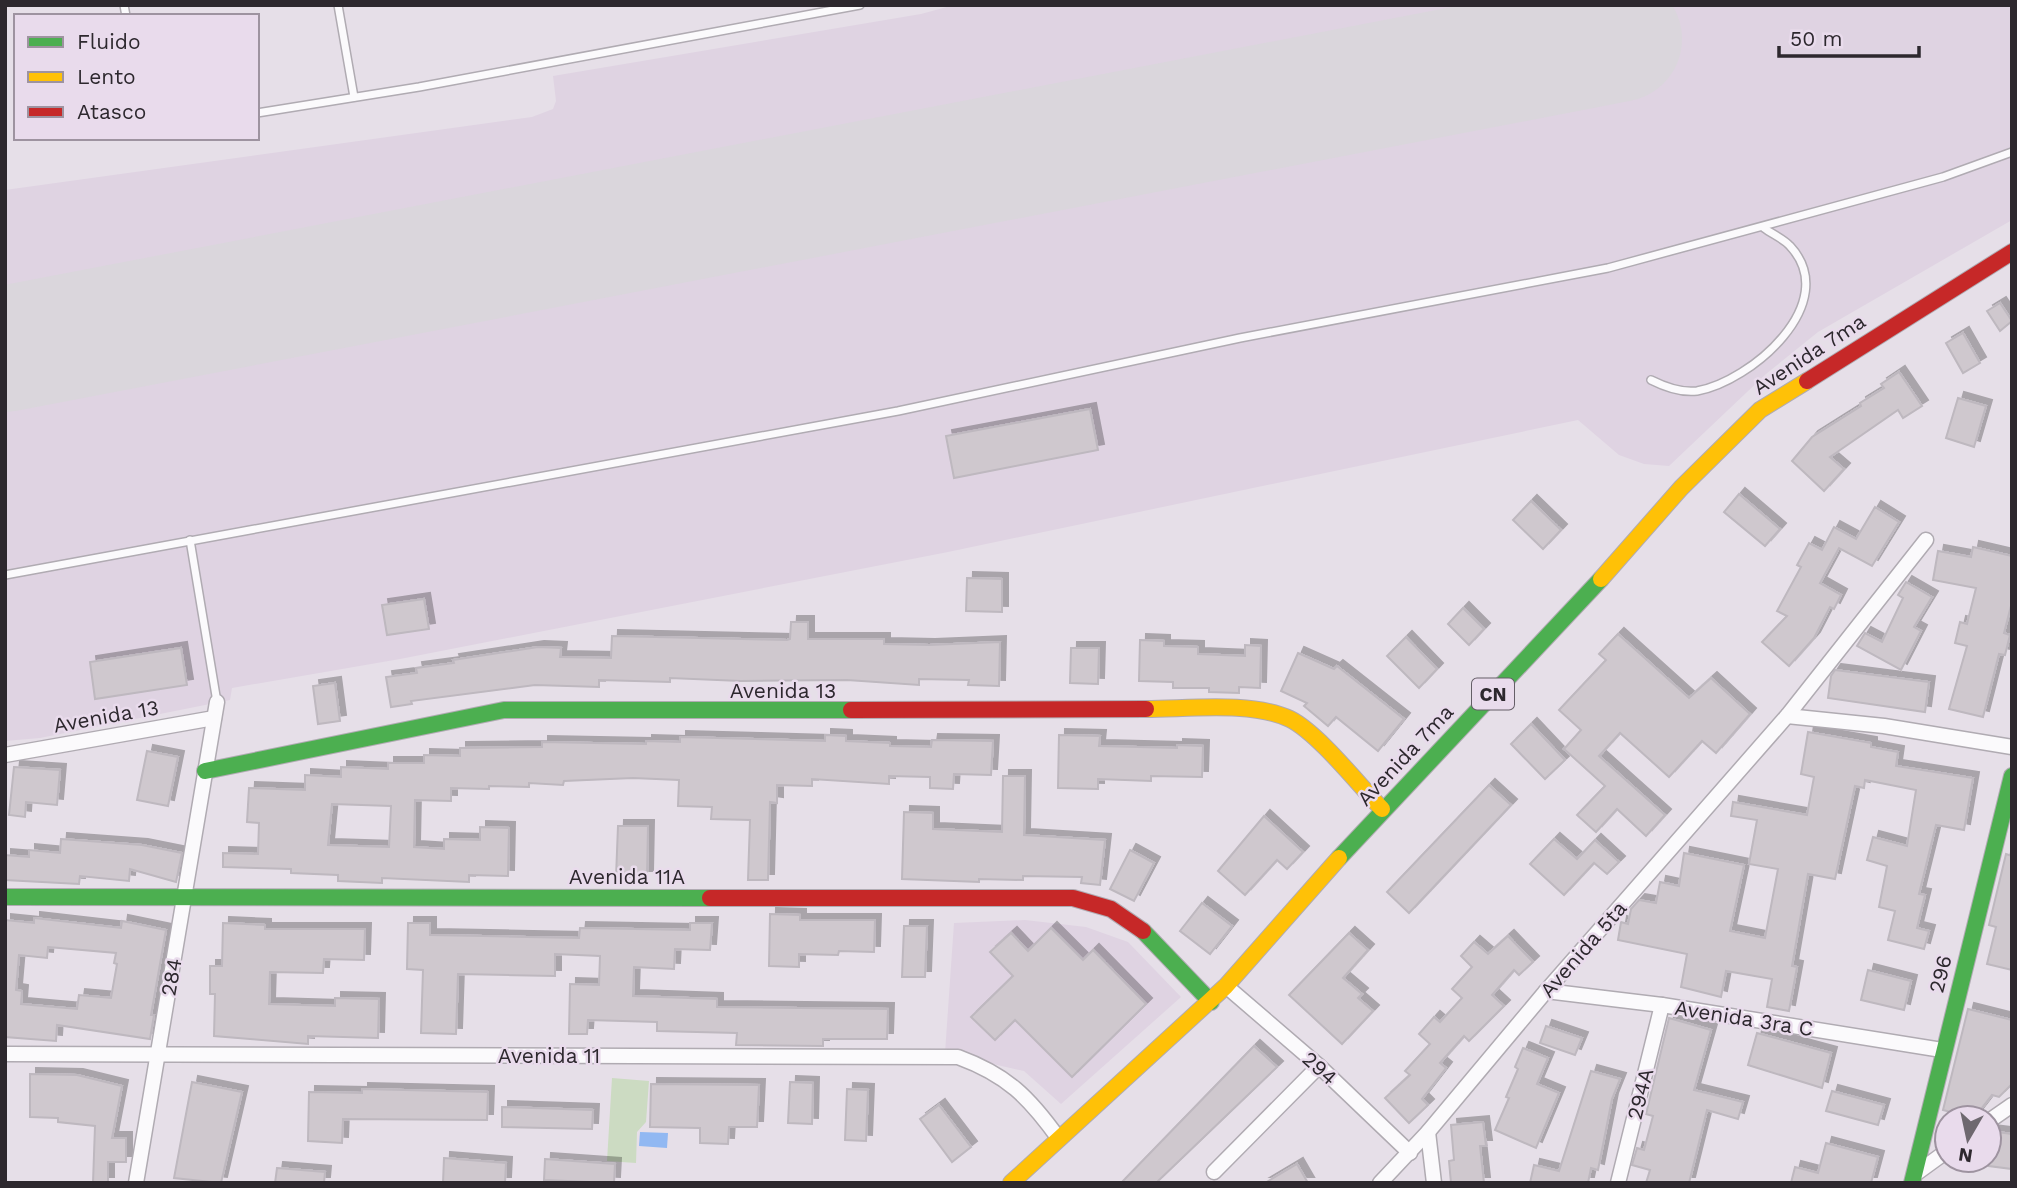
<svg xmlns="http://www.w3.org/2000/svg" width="2017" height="1188" font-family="'Work Sans',sans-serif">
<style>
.built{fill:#dfd3e2}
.green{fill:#ccdbc2}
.water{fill:#91b8f2}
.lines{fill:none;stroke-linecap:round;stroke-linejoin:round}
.runway{stroke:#dad6dc;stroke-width:126}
.building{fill:#cfc8ce;stroke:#beb8bf;stroke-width:2;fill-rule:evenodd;filter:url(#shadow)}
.lane-casing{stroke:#b0abb2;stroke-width:10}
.street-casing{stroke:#b0abb2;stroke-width:17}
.fast-casing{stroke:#b0abb2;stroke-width:18}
.slow-casing{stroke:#b0abb2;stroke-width:18}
.jam-casing{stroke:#b0abb2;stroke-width:18}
.lane{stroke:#fbfafc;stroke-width:7}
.street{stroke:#fbfafc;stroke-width:14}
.fast{stroke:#4caf50;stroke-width:16}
.slow{stroke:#ffc107;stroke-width:16}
.jam{stroke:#c62828;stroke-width:16}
.labels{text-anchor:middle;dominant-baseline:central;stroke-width:5;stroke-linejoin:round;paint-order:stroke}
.shield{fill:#e9dbec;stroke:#655e67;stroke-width:2}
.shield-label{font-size:19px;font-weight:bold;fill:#2d282e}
.street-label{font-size:21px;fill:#2d282e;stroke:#e9dbec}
</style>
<defs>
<filter id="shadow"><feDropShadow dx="6" dy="-6" stdDeviation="0" flood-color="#0004"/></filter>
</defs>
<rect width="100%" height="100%" fill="#e6dfe8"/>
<!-- built -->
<g class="built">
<path d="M954,5H2012V220L1818,332L1766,374L1669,466L1644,464L1619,455L1578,420L948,552L400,659L232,688L230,700L40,738L5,741V190L532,117L553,109L556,101L553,76L921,14Z"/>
<path d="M1025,920L1086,927L1128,942L1181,997L1061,1104L1024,1071L945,1053L954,923Z"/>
</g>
<!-- green -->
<path class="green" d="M612,1078L649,1081L646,1122L637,1132L636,1163L607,1161Z"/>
<!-- water -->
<path class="water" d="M640,1132L668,1133L667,1148L639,1146Z"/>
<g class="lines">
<!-- runway -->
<path class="runway" d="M5,349L1619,39"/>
</g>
<!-- building -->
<g class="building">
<path d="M2000,303L2012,321L2000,331L1987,311Z"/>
<path d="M1963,333L1980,363L1963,373L1946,343Z"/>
<path d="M1899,372L1922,406L1903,418L1898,410L1830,457L1844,469L1824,491L1792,461L1812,437L1861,406L1860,403L1884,388L1881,384Z"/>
<path d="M1958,398L1986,406L1974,447L1946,438Z"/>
<path d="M1090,409L1098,450L954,478L946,436Z"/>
<path d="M1739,494L1780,529L1765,546L1724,512Z"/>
<path d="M1531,501L1561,530L1543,549L1513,520Z"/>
<path d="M1875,507L1899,522L1872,566L1839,548L1820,583L1841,595L1834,609L1830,607L1814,638L1789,666L1762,642L1787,616L1777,611L1801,567L1797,565L1809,543L1822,550L1834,527L1856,539Z"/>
<path d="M1973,547L2012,556V602L2004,633L2010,635L2005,655L1999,654L1983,717L1949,709L1967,646L1955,643L1960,622L1967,624L1976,588L1933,580L1938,551L1971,557Z"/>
<path d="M967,578L1002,579V612L966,611Z"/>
<path d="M1906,582L1932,597L1914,627L1921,631L1901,670L1857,646L1865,633L1882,642L1903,598L1898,595Z"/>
<path d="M424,599L429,629L387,635L382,605Z"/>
<path d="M1463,608L1484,629L1469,645L1448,624Z"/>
<path d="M791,622H808V639H884V644L929,645L1000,642L999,686L968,685L969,680L919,679V685L847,680L741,681L670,678V682L599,680V687L535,685L411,701L412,704L391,707L386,677L417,673L416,668L454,663L453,660L538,647L561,648L560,657L611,658L612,636L787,640L790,639Z"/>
<path d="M1618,634L1689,698L1711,678L1750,714L1716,753L1702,741L1669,777L1620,733L1599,756L1665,815L1646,836L1617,809L1596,832L1577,815L1605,786L1564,749L1581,730L1559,710L1606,660L1599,654Z"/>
<path d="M1406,637L1437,669L1419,688L1387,656Z"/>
<path d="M1140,640L1164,641V646L1198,647V654L1245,656V645L1261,646L1260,688L1239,687V693L1209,692V688H1173V682L1139,681Z"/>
<path d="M181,648L187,685L95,699L90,662Z"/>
<path d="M1071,648H1099L1098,684L1070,683Z"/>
<path d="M1298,653L1334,669L1337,666L1404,719L1378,751L1336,717L1328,726L1304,706L1307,703L1281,691Z"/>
<path d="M1835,670L1929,682L1925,712L1828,698L1831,676Z"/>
<path d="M335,683L340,721L318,724L313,686Z"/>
<path d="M1531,724L1565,760L1545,779L1511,744Z"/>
<path d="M1808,732L1871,743V747L1898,752L1896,766L1973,778L1964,830L1936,825L1919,894L1925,895L1917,928L1929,931L1924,949L1888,940L1895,911L1879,907L1887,866L1867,860L1873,837L1907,846L1916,790L1865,780L1864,788L1855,786L1835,879L1808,874L1792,966L1797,967L1789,1011L1767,1007L1772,979L1726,971L1721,997L1681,987L1687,954L1618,940L1621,922L1628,924L1631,909L1639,900L1656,903L1660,882L1679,886L1684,853L1744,865L1730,931L1765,938L1778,869L1749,864L1757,820L1731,816L1733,802L1807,815L1814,777L1801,774Z"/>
<path d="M825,735L846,736V741L890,743V746L931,747L932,740L993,741L991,775L954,774L953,789L930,788V777L889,776V784L812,779V786L777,785V803L770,802L768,880H748L750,820L711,819L712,807L678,806L679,780L633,778L564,781L563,785L529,783V787L489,786V789L451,788V801L415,800L414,847L444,849V839L480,840V827L509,828L508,876L469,875V882L382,878V883L338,881V875L291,873V869L223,867V853L258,854L259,823L247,822L249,788L305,790V775L341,777V767L388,769V763H424V755L460,756V748L542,747V742L646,744V741L680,742V737L825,741ZM332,804L391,806L389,847L328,845Z"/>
<path d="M1059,735L1100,736L1099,746L1177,748V745L1203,746L1202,777L1151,776V781L1098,779V789L1058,788Z"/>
<path d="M147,751L178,757L168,806L137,800Z"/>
<path d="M14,767L60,770L57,805L26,802L25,817L9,815Z"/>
<path d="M1003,776H1025L1024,835L1105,840L1100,885L1081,883L1082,877L1023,876V880L979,879V882L902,879L904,812L933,813V829L1002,832Z"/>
<path d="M1489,785L1511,805L1409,913L1387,892Z"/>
<path d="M1264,816L1303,852L1287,869L1277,860L1245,895L1218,871Z"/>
<path d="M618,826H648L647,877H616Z"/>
<path d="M61,839L142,845L182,853L176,882L130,869L129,881L80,876L79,884L5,880V855L29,857V850L60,853Z"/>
<path d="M1554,839L1577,859L1595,840L1619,862L1607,874L1594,863L1564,895L1530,864Z"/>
<path d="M1130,850L1154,863L1134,901L1110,889Z"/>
<path d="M2006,854L2012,856V970L1987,964L1996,927L1989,925Z"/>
<path d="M1202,903L1232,926L1210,954L1180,931Z"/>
<path d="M770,914L800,915V920H875L874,952L839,951L838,955L799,954V967L769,966Z"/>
<path d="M34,918L121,928L122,921L166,930L151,1015H154L150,1039L57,1025L56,1041L5,1037V920L34,923ZM48,947L116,953L114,963L117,964L111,998L79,995L77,1009L21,1004L22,991L16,990L19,955L47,958Z"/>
<path d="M223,923L265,925V929H365L364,960L324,959L323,973L270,972L269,1004L335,1006V998L379,999L378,1038L308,1036V1044L214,1036L215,994H210V966H222Z"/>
<path d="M408,923H430V935L579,938L580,928L690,930V923H712L710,950L675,949L674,969L634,967L633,996L717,999V1007L888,1009L887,1039H823V1046L736,1045L737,1033L657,1031V1022L588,1020L587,1034H569L570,984L599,985L600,956L555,954V976L458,974L456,1034L421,1033L423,970L407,969Z"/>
<path d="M904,926H927L925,977H902Z"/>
<path d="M1051,928L1083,960L1093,950L1146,1004L1072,1077L1015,1020L995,1040L971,1017L1013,976L990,952L1011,933L1028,951Z"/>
<path d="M1349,933L1368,950L1343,978L1362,994L1358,998L1373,1011L1342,1044L1289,995Z"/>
<path d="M1508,936L1533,962L1519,975L1514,970L1492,995L1504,1006L1469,1041L1464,1036L1440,1063L1446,1068L1422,1099L1428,1105L1409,1123L1385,1098L1410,1075L1405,1071L1430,1044L1419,1034L1434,1017L1440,1022L1462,998L1452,989L1472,967L1461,956L1474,942L1488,954Z"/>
<path d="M1868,970L1911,981L1904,1010L1861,1000Z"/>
<path d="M1968,1009L2012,1020V1084L1999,1097L1992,1095L1974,1118L1943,1110Z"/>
<path d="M1669,1018L1711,1030L1694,1090L1743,1102L1738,1119L1707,1110L1689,1183H1646L1650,1170L1632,1165L1637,1148L1644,1150L1653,1116L1646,1114Z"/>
<path d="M1546,1026L1582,1038L1575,1055L1540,1043Z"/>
<path d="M1757,1033L1831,1053L1822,1088L1748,1065Z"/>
<path d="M1254,1046L1277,1067L1156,1183H1121Z"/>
<path d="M1523,1048L1548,1058L1537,1084L1559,1093L1536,1148L1495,1130L1509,1098L1506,1097L1518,1069L1515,1067Z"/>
<path d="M1591,1071L1620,1079L1612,1099L1598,1170L1591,1168L1588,1183H1530L1534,1165L1559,1171Z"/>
<path d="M30,1074L77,1075L122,1086L112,1138H126V1162H108V1183H93L95,1126L58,1122V1118L30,1117Z"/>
<path d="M192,1082L242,1092L221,1183L174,1178Z"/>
<path d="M790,1082L813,1083L812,1124L788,1123Z"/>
<path d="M651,1084L759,1085L757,1127H729L728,1144L700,1143V1128L650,1127Z"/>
<path d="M362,1089L488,1092L487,1120L343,1119L342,1143L308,1141L309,1092L362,1093Z"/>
<path d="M847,1089L868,1090L866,1141L845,1140Z"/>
<path d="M1832,1091L1884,1105L1878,1125L1826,1111Z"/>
<path d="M939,1105L971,1147L952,1162L920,1119Z"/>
<path d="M502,1107L593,1110L592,1129L502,1127Z"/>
<path d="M1483,1122L1486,1146H1480L1484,1183H1451L1449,1161L1454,1160L1451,1125Z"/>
<path d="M1989,1131L2012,1134V1169L1989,1166Z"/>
<path d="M1826,1143L1878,1157L1871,1183H1791L1795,1167L1818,1173Z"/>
<path d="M444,1158L506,1163L505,1183H443Z"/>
<path d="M545,1159L615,1164L614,1183L544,1180Z"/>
<path d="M1297,1164L1308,1183H1265Z"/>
<path d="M277,1168L325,1172L324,1183H275Z"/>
</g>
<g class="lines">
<!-- lane casing -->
<g class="lane-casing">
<g id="lane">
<path d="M124,5L126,16"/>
<path d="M338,5L354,97"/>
<path d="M257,113L419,87L860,5"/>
<path d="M1651,380C1665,387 1681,393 1697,391C1750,382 1843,303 1790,246C1784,239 1772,234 1764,228"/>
<path d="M190,540L217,702"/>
<path d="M5,575L898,411L1240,338L1608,268L1943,177L2012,152"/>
</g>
</g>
<!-- street casing -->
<g class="street-casing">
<g id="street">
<path d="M1787,716L1884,726L2012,747"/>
<path d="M5,755L214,718"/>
<path d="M1226,986L1319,1066L1410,1153"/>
<path d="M1546,991L1662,1005L1942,1050"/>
<path d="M5,1054L958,1057C1007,1075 1029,1097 1059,1139"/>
<path d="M1989,1121L2012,1105"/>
<path d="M1428,1132L1434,1183"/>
<path d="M1214,1172L1319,1066"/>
<path d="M1914,1175L1947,1151"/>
<path d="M136,1183L217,702"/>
<path d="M1380,1183L1428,1132L1546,991L1787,716L1926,540"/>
<path d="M1618,1183L1662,1005"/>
</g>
</g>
<!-- fast casing -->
<g class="fast-casing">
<g id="fast">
<path d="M205,771L504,710H851"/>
<path d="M1339,858L1601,579"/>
<path d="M5,897L710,898"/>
<path d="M1143,931L1211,1002"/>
<path d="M1912,1183L2012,776"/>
</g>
</g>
<!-- slow casing -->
<g class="slow-casing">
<g id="slow">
<path d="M1601,579L1681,488L1760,410L1807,381"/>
<path d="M1146,709C1188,709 1252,701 1290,719C1318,733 1359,785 1382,809"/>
<path d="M1011,1183L1226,986L1339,858"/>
</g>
</g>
<!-- jam casing -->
<g class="jam-casing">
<g id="jam">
<path d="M1807,381L2012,252"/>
<path d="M851,710L1146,709"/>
<path d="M710,898H1073L1111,909L1143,931"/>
</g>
</g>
<!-- lane -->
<use href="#lane" class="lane"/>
<!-- street -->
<use href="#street" class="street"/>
<!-- fast -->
<use href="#fast" class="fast"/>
<!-- slow -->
<use href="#slow" class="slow"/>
<!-- jam -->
<use href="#jam" class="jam"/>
</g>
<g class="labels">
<!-- shield labels -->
<rect class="shield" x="1472" y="678.5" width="42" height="31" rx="5"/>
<g class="shield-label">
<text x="1493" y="694">CN</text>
</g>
<!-- street labels -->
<g class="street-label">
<text transform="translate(1809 354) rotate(-33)">Avenida 7ma</text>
<text x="783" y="690">Avenida 13</text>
<text transform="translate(106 716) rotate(-10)">Avenida 13</text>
<text transform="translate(1405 755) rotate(-47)">Avenida 7ma</text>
<text x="627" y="876">Avenida 11A</text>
<text transform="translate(1583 949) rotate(-49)">Avenida 5ta</text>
<text transform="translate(1940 974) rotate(-76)">296</text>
<text transform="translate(171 977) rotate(-80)">284</text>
<text transform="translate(1744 1018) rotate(9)">Avenida 3ra C</text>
<text x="549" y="1055">Avenida 11</text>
<text transform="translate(1320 1068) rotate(42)">294</text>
<text transform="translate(1640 1094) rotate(-76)">294A</text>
</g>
</g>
<!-- border -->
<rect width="2017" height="1188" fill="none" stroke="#2d282e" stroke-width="14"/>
<!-- legend -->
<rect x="14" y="14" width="245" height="126" fill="#e9dbec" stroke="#9e93a0" stroke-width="2"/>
<rect x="28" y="37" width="35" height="10" fill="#4caf50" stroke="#9e93a0" stroke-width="2"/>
<text x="77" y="49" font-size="21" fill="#2d282e">Fluido</text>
<rect x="28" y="72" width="35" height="10" fill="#ffc107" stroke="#9e93a0" stroke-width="2"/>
<text x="77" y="84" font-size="21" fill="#2d282e">Lento</text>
<rect x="28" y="107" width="35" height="10" fill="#c62828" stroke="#9e93a0" stroke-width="2"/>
<text x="77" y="119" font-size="21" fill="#2d282e">Atasco</text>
<!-- north arrow -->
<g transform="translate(1968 1139) rotate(189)"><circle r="33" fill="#e9dbec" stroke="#9e93a0" stroke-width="2"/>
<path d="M0-5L12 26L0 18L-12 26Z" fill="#6e686f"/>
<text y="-10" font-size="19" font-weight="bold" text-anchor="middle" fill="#2d282e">N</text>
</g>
<!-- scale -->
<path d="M1779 46v10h140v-10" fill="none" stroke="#2d282e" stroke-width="3.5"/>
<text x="1790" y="46" font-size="21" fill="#2d282e" stroke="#e9dbec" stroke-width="5" paint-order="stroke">50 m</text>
</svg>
